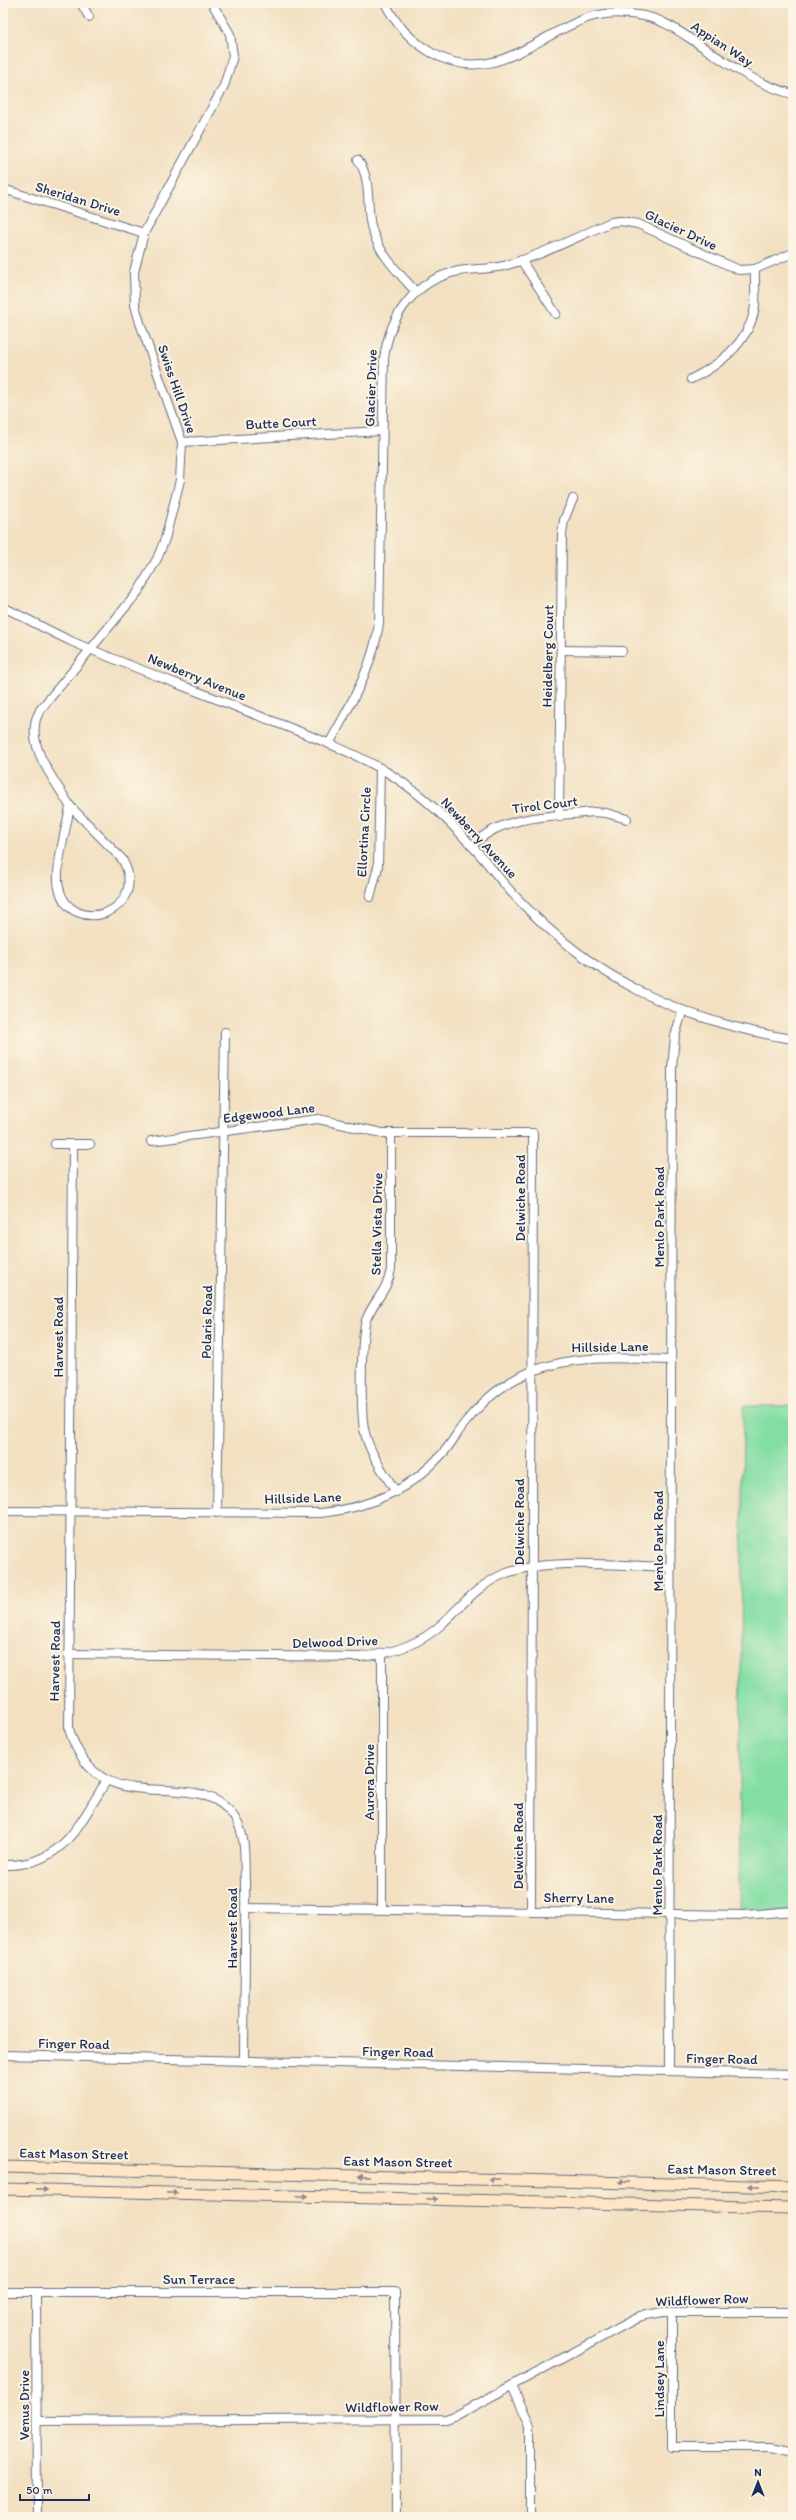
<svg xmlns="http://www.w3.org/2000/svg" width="796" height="2520" font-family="Itim,sans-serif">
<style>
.green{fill:#84dea4;stroke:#508681}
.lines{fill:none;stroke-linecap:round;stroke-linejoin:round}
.minor-casing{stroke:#666d81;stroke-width:10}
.secondary-casing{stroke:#666d81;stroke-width:13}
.minor{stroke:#fff;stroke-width:8}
.secondary{stroke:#fde5c5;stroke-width:11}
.oneway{fill:#8c8a92}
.labels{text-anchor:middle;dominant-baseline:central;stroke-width:4;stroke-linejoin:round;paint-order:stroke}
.street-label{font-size:14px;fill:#1b2f5e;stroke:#fcf5e5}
</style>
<rect width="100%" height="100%" fill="#fcf5e5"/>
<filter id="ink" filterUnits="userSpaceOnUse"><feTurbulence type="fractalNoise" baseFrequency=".025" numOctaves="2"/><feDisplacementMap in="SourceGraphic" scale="8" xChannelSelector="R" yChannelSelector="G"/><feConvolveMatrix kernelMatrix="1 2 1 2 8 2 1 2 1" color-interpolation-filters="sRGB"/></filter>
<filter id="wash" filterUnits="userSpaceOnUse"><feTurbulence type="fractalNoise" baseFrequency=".012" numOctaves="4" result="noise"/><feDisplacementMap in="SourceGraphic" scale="16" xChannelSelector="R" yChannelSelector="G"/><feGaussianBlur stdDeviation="0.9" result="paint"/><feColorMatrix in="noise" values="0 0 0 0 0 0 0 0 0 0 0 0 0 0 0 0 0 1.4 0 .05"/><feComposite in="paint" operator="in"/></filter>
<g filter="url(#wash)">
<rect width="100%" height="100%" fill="#f2e0c1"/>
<!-- green -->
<path class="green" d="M743,1406H793V1911L739,1914Z"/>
</g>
<g filter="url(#ink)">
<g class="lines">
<!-- minor casing -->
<g class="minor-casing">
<g id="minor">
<path d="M81,3L89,17"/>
<path d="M385,3C396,25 411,41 432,53C492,87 534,37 587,18C605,12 625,12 644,16C664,20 680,32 697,43C728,64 757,85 793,94"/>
<path d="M358,160C372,180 366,203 371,226C378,253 398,272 416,292"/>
<path d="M3,189L144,233"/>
<path d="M521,260L556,314"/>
<path d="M691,379C718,366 747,344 754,312C757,299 754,283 755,269"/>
<path d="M182,442L382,431"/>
<path d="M3,607C26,618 49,631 73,642C131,667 190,688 249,712C292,729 338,745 380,768C415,788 444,815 471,845C487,861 500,881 516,897C593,979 683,1022 793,1039"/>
<path d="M561,650L622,651"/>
<path d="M329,744C350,705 373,668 379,623L384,359C389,317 414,280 459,271C474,268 491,270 507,265C542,255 577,237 611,222L621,221L638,224L739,270L755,269L793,253"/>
<path d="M70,806C55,780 28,750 36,719L40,710L138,592L157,559L165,539L180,480L182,442L140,323L135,305L134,272L144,233L224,86L233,56L230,34L212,3"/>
<path d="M70,806L122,859C152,912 71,939 59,888C54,870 67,826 70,806Z"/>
<path d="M559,817L562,534L564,520L573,499"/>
<path d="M472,846C501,814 553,817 593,812L606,813L627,819"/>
<path d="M370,897L378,867L380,768"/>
<path d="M391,1133V1269C388,1291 373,1301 366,1320C361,1338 360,1415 365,1433C370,1454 385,1474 396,1492"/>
<path d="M151,1141L318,1119L382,1133H533L531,1911"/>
<path d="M55,1144H90"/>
<path d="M73,1144L69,1729C100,1832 198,1757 236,1820C247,1838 244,1862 245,1882C246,1942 244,2001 244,2061"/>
<path d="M3,1511L321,1513C369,1508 411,1490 443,1453C451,1444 457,1433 464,1424C482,1401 506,1381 533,1371C578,1353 625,1359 671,1360"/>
<path d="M217,1513L225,1032"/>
<path d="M68,1654L360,1657C391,1654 420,1645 443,1623C463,1604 478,1585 504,1574C546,1557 624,1566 671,1567"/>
<path d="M3,1865C63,1867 79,1824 107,1780"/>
<path d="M245,1908L744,1915L793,1911"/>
<path d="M382,1909V1655"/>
<path d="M3,2055L793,2074"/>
<path d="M669,2071L672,1068L675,1036L682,1012"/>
<path d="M3,2292H395L396,2517"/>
<path d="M36,2292L37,2517"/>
<path d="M672,2312V2447H771L793,2452"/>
<path d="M512,2386L530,2425V2517"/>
<path d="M37,2421L446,2419L457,2415L641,2316L663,2312H793"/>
</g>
</g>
<!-- secondary casing -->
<g class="secondary-casing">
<g id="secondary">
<path d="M3,2167L793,2187"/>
<path d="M3,2189L793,2208"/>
</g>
</g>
<!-- minor -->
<use href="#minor" class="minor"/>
<!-- secondary -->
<use href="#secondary" class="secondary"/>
</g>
<!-- one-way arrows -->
<defs><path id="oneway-solid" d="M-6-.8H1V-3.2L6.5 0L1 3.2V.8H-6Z"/></defs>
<g class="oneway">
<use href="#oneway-solid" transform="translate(364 2176) rotate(-179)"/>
<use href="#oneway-solid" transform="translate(494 2179) rotate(-179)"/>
<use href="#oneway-solid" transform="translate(624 2182) rotate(-179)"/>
<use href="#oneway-solid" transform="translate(754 2186) rotate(-179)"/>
<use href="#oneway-solid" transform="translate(42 2190) rotate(1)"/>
<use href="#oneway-solid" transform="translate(172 2193) rotate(1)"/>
<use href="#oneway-solid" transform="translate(302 2196) rotate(1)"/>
<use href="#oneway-solid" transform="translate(432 2199) rotate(1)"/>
</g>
</g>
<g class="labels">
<!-- street labels -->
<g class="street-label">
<text transform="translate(722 44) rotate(33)">Appian Way</text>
<text transform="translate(78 199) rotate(17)">Sheridan Drive</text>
<text transform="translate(681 230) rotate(25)">Glacier Drive</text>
<text transform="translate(371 388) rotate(-88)">Glacier Drive</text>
<text transform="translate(177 389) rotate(71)">Swiss Hill Drive</text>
<text transform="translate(281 423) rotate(-3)">Butte Court</text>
<text transform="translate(548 656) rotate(-89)">Heidelberg Court</text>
<text transform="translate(197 677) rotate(22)">Newberry Avenue</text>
<text transform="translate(545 805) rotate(-7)">Tirol Court</text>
<text transform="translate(364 832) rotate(-87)">Ellortina Circle</text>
<text transform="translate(479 838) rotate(47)">Newberry Avenue</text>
<text transform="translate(269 1113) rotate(-7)">Edgewood Lane</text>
<text transform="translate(520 1198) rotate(-90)">Delwiche Road</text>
<text transform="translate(659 1217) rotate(-90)">Menlo Park Road</text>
<text transform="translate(377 1224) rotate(-89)">Stella Vista Drive</text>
<text transform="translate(207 1322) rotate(-89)">Polaris Road</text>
<text transform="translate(58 1337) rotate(-90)">Harvest Road</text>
<text transform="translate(610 1347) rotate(-1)">Hillside Lane</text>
<text transform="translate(303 1498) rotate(-2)">Hillside Lane</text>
<text transform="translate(519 1522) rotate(-90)">Delwiche Road</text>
<text transform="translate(658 1541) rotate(-90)">Menlo Park Road</text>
<text transform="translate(335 1642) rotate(-2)">Delwood Drive</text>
<text transform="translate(55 1661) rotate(-89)">Harvest Road</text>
<text transform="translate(369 1782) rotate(-90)">Aurora Drive</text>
<text transform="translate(518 1846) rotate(-90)">Delwiche Road</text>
<text transform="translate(657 1865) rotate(-90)">Menlo Park Road</text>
<text transform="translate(579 1898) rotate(1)">Sherry Lane</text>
<text transform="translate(232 1928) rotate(-90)">Harvest Road</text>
<text transform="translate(74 2044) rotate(1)">Finger Road</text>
<text transform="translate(398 2052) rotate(1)">Finger Road</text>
<text transform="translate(722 2059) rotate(1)">Finger Road</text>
<text transform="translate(74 2154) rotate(1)">East Mason Street</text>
<text transform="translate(398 2162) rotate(1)">East Mason Street</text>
<text transform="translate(722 2170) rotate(1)">East Mason Street</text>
<text x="199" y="2279">Sun Terrace</text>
<text transform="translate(702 2300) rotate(-2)">Wildflower Row</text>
<text transform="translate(659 2379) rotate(-90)">Lindsey Lane</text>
<text transform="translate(24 2405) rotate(-90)">Venus Drive</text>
<text transform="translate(392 2407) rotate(-1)">Wildflower Row</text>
</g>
</g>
<!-- margin -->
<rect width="796" height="2520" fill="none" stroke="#fcf5e5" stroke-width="16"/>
<!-- north arrow -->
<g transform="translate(758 2482)" stroke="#fcf5e5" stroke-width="3" paint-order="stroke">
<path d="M0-3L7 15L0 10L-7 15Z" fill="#1b2f5e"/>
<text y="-6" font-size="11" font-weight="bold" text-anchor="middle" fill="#1b2f5e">N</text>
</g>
<!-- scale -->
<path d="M20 2494v6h69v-6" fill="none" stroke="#1b2f5e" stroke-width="2"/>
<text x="26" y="2494" font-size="12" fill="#1b2f5e" stroke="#fcf5e5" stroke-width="3" paint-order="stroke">50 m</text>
</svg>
